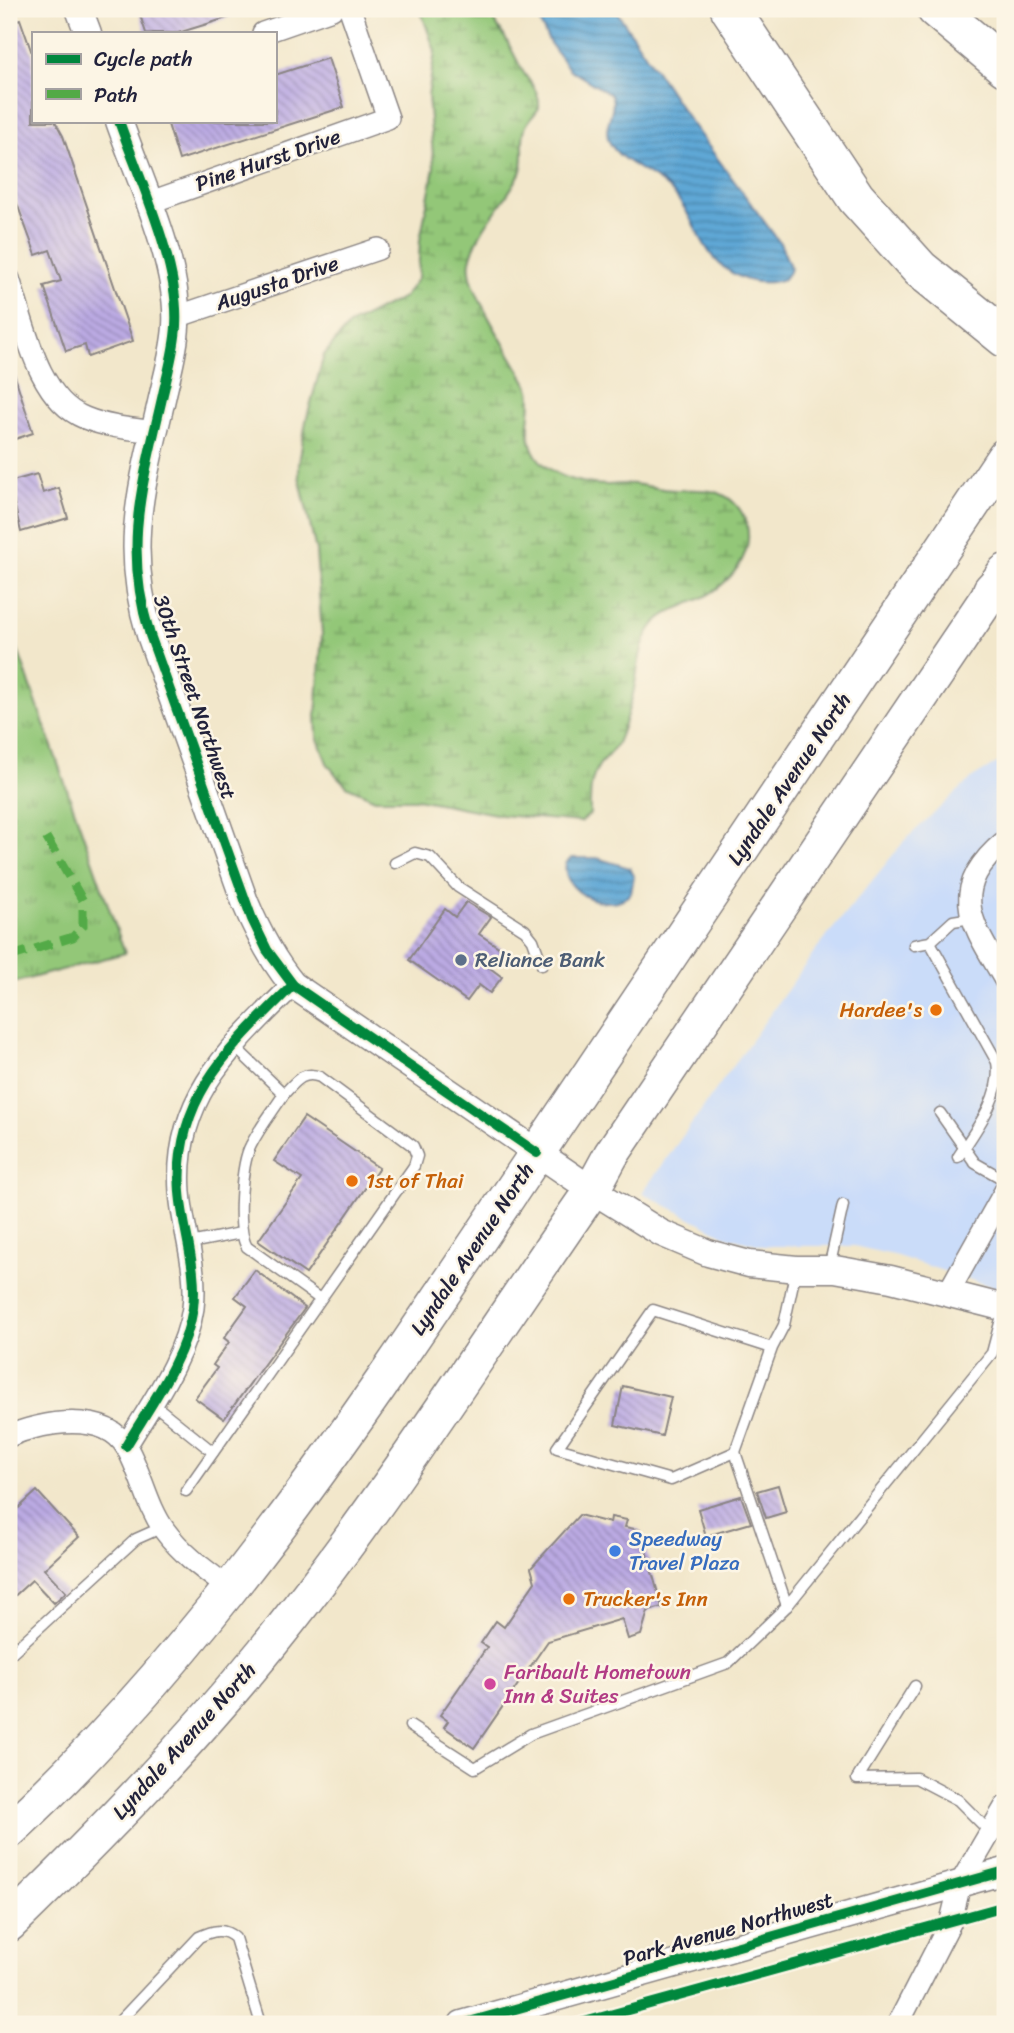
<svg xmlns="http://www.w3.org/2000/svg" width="1014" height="2033" font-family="Sriracha,sans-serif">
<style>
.built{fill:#cadcf9}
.grass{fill:url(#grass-tufts);stroke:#5a745a;stroke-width:2}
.wetland{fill:url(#wetland-marsh);stroke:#5a745a;stroke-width:2}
.water{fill:url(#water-rules);stroke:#406488;stroke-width:2}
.building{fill:url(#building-back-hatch)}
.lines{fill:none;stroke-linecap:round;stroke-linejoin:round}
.service-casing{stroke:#8a8483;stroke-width:13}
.minor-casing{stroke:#8a8483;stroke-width:24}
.tertiary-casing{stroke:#8a8483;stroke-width:29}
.trunk-casing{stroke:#8a8483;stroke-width:38}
.motorway-casing{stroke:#8a8483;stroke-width:41}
.service{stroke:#fff;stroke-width:10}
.minor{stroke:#fff;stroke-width:21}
.tertiary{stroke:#fff;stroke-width:26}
.trunk{stroke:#fff;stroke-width:35}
.motorway{stroke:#fff;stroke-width:38}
.quiet{stroke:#53aa46;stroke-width:9;stroke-dasharray:18 9;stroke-linecap:butt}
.cycleway-casing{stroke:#fcf5e5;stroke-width:15}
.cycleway{stroke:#00873e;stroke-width:10}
.service-dot{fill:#5c6f8a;stroke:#fcf5e5;stroke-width:2.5}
.food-dot{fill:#e8710a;stroke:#fcf5e5;stroke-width:2.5}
.shop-dot{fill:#3f7fe0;stroke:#fcf5e5;stroke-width:2.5}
.hotel-dot{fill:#d1479c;stroke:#fcf5e5;stroke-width:2.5}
.labels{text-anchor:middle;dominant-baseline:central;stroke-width:5;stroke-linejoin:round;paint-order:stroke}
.street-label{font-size:21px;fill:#22223b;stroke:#fcf5e5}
.service-label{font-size:21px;fill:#4e5e75;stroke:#fcf5e5;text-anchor:start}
.food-label{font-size:21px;fill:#c56008;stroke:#fcf5e5;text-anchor:start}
.shop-label{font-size:21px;fill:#366cbe;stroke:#fcf5e5;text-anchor:start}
.hotel-label{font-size:21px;fill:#b23c85;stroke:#fcf5e5;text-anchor:start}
</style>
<defs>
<pattern id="grass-tufts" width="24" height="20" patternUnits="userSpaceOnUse" patternTransform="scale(1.75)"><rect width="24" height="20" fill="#93c778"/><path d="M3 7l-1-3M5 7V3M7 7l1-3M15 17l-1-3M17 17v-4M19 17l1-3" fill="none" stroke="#78a164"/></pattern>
<pattern id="wetland-marsh" width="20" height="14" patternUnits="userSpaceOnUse" patternTransform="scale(1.75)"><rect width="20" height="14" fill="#93c778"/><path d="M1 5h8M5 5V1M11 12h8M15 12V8" fill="none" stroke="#78a164"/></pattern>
<pattern id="water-rules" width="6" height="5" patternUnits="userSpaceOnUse" patternTransform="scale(1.75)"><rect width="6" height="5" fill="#5ea7d5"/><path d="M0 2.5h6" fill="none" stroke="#4d88ae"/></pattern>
<pattern id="building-back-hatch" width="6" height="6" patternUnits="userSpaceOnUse" patternTransform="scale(1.75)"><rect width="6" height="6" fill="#bbaae3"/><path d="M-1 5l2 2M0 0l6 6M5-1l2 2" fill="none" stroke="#988ab9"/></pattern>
</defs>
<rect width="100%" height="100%" fill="#fcf5e5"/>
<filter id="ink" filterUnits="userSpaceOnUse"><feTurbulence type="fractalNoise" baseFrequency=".0143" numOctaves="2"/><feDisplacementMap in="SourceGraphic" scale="14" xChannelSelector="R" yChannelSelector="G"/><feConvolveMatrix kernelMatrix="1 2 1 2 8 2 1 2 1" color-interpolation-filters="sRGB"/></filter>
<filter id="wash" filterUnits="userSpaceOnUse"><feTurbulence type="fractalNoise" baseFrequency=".00686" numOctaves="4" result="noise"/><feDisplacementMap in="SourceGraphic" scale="28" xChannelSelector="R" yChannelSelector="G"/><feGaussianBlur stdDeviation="1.57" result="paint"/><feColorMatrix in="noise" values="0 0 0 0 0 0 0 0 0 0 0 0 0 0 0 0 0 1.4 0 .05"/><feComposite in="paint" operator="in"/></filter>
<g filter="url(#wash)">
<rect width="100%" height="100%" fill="#f2e7cb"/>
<!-- built -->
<path class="built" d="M1005,758V1291L897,1256L854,1246H764L726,1236L642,1193L818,947L906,839L971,779Z"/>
<!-- grass -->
<path class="grass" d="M9,625L125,953L9,984Z"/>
<!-- wetland -->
<path class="wetland" d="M420,9H484C502,28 510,47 522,70C530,84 540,90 539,108C535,114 529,120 526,126C519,139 527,158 520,173C506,203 477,228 470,261C464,289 517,361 530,390C534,409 524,427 532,447C542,475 581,485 608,485C617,485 625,483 635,484C649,486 662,490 677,490C702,489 727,487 742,513C759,544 738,575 711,593C693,605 666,608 652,627C638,646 638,675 632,698C628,712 623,730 617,743C613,751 606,757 600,764C589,780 590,796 590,814L581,822L501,815L417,799H375L348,787L337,776L327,763L317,736L316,716L322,634L316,551L299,476V463L306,421L324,355L349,325L404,297L418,278L420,240L434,168L428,96L435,51Z"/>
<!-- water -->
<g class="water">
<path d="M533,9H615L689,120L780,243L791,269L784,279C771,284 754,283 742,278C697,259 700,218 668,188C652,172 619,163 609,141C602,125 618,109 611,95L569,69L550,43Z"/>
<path d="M572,858H597L630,868L634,876L631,893C611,915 560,893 566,863Z"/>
</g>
<g id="blocks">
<!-- building -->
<g class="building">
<path d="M138,9H245L246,12L178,33H146Z"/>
<path d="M20,19L33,56V121H55L63,136L133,341L88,357L85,345L66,351L44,286L61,281L50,250L36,255L9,182V163L18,160L9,132V23Z"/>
<path d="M328,58L344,107L179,160L167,121H275V75Z"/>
<path d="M9,367H12L33,433L9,441Z"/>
<path d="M37,474L43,493L59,488L68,518L21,532L9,482Z"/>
<path d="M466,902L491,917L479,934L503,950L490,968L502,977L490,993L479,985L467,1001L409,960L445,909L455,917Z"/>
<path d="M304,1117L379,1168L306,1274L258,1241L302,1179L274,1161Z"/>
<path d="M255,1270L305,1308L224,1419L195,1398L217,1368L213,1365L229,1342L224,1338L247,1306L235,1297Z"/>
<path d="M623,1386L671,1397L662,1436L615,1425Z"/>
<path d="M778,1485L786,1512L766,1518L757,1491Z"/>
<path d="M37,1491L79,1537L44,1569L66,1592L54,1603L32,1580L9,1601V1517Z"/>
<path d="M741,1496L751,1523L706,1536L698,1509Z"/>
<path d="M579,1515L610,1523L611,1517L627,1520L625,1527L640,1530L662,1607L648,1611L641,1635L628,1639L622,1619L548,1641L474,1748L444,1727L448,1721L440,1715L487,1647L481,1643L496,1621L504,1627L535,1582L531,1568Z"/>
</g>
</g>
</g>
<g filter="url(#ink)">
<use href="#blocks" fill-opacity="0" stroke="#8a8483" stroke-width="2"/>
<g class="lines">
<!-- service casing -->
<g class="service-casing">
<g id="service">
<path d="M395,863L415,853L430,857L458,887L525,930L533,940L542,965"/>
<path d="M930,942L997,1062C1003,1095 976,1130 958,1157"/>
<path d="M914,945L930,942L953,921L971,918"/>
<path d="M284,1094C273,1111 260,1127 251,1145C241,1163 236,1230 247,1247L320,1299"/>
<path d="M940,1113L975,1163L1005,1180"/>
<path d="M190,1243L241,1233"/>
<path d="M829,1268L843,1205"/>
<path d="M772,1348L735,1452L671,1480L557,1448L653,1310L772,1348L784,1325L796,1269"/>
<path d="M152,1403L213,1452"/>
<path d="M735,1452L787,1606"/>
<path d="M186,1491L414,1166L417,1156L413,1146L320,1077C303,1070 295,1082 284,1094L233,1045"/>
<path d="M9,1655L136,1539L163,1527"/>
<path d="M915,1686L857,1779L916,1778L958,1800L991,1833"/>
<path d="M410,1726L475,1768L531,1734L728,1663L787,1606L992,1353L1004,1308"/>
<path d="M117,2024L199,1937C212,1931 223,1927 235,1938L261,2024"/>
</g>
</g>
<!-- minor casing -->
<g class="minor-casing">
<g id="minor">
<path d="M263,33L332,9"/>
<path d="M148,203L388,118L350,9"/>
<path d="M9,279C24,323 37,399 85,418C107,427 132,429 155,432"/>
<path d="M176,317L378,249"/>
<path d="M1005,841C944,891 974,926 1005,980"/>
<path d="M948,1293L1005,1191"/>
<path d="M9,1436C41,1422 106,1410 127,1448C142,1475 147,1506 165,1531C182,1554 206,1571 229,1588"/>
<path d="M126,1446C151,1404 186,1357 193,1308C198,1267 183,1232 180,1192C173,1097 232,1046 293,985"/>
<path d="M898,2024L951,1921L960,1884L1005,1807"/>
</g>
</g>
<!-- tertiary casing -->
<g class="tertiary-casing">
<g id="tertiary">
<path d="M79,9L88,33"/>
<path d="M119,121C139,179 180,264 176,326C175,348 168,372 163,394C143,483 122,544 150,635L245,902C258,933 272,960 293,985L592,1190L661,1233L708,1253L749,1264L796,1269H835L891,1279L1005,1308"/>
<path d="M462,2024L1005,1871"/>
</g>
</g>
<!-- trunk casing -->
<g class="trunk-casing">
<g id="trunk">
<path d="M9,1831C215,1641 377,1391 533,1159C690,924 848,691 1005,456"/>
<path d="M9,1924C105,1831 200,1733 283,1628C394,1488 490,1336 592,1190L611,1155L1005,572"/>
</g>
</g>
<!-- motorway casing -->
<g class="motorway-casing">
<g id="motorway">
<path d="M730,9L856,198L920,269L1005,338"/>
<path d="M936,9L1005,67"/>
<path d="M992,591L1005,577"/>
</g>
</g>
<!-- service -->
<use href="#service" class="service"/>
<!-- minor -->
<use href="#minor" class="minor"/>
<!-- tertiary -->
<use href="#tertiary" class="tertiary"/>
<!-- trunk -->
<use href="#trunk" class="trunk"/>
<!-- motorway -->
<use href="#motorway" class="motorway"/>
<!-- quiet -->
<path class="quiet" d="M9,957L73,937L83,926V901L42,830"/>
<!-- cycleway casing -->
<g class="cycleway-casing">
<g id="cycleway">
<path d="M119,121C139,179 180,264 176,326C175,348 168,372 163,394C143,483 122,544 150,635L252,919L267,950L293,985L537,1153"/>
<path d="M126,1446C151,1404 186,1357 193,1308C198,1267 183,1232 180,1192C173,1097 232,1046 293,985"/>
<path d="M462,2024L1005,1871"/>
<path d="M577,2024L1005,1906"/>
</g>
</g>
<!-- cycleway -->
<use href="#cycleway" class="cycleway"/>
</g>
</g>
<!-- markers -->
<circle class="service-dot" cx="461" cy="960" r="7"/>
<g class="food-dot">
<circle cx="936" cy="1010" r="7"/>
<circle cx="352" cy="1181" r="7"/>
<circle cx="569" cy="1599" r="7"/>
</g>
<circle class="shop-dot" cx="615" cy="1551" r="7"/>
<circle class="hotel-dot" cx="490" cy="1684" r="7"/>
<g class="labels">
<!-- street labels -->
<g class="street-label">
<text transform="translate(268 160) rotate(-19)">Pine Hurst Drive</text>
<text transform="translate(277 283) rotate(-19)">Augusta Drive</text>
<text transform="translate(195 697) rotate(71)">30th Street Northwest</text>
<text transform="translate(789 779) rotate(-56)">Lyndale Avenue North</text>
<text transform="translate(472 1249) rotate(-56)">Lyndale Avenue North</text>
<text transform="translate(184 1741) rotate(-48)">Lyndale Avenue North</text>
<text transform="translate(728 1929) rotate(-16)">Park Avenue Northwest</text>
</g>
<!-- service labels -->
<g class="service-label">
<text x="475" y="960">Reliance Bank</text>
</g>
<!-- food labels -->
<g class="food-label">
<text x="922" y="1010" text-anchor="end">Hardee's</text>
<text x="366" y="1181">1st of Thai</text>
<text x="583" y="1599">Trucker's Inn</text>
</g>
<!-- shop labels -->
<g class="shop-label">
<text x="629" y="1539">Speedway<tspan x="629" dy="24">Travel Plaza</tspan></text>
</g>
<!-- hotel labels -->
<g class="hotel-label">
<text x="504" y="1672">Faribault Hometown<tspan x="504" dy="24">Inn &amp; Suites</tspan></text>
</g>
</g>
<!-- margin -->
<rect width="1014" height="2033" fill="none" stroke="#fcf5e5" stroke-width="35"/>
<!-- legend -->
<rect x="32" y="32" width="245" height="91" fill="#fcf5e5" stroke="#a5a1a1" stroke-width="2"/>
<rect x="46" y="54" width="35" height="10" fill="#00873e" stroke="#a5a1a1" stroke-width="2"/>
<text x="94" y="66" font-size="21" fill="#22223b">Cycle path</text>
<rect x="46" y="89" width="35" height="10" fill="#53aa46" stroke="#a5a1a1" stroke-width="2"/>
<text x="94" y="102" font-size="21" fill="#22223b">Path</text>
</svg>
